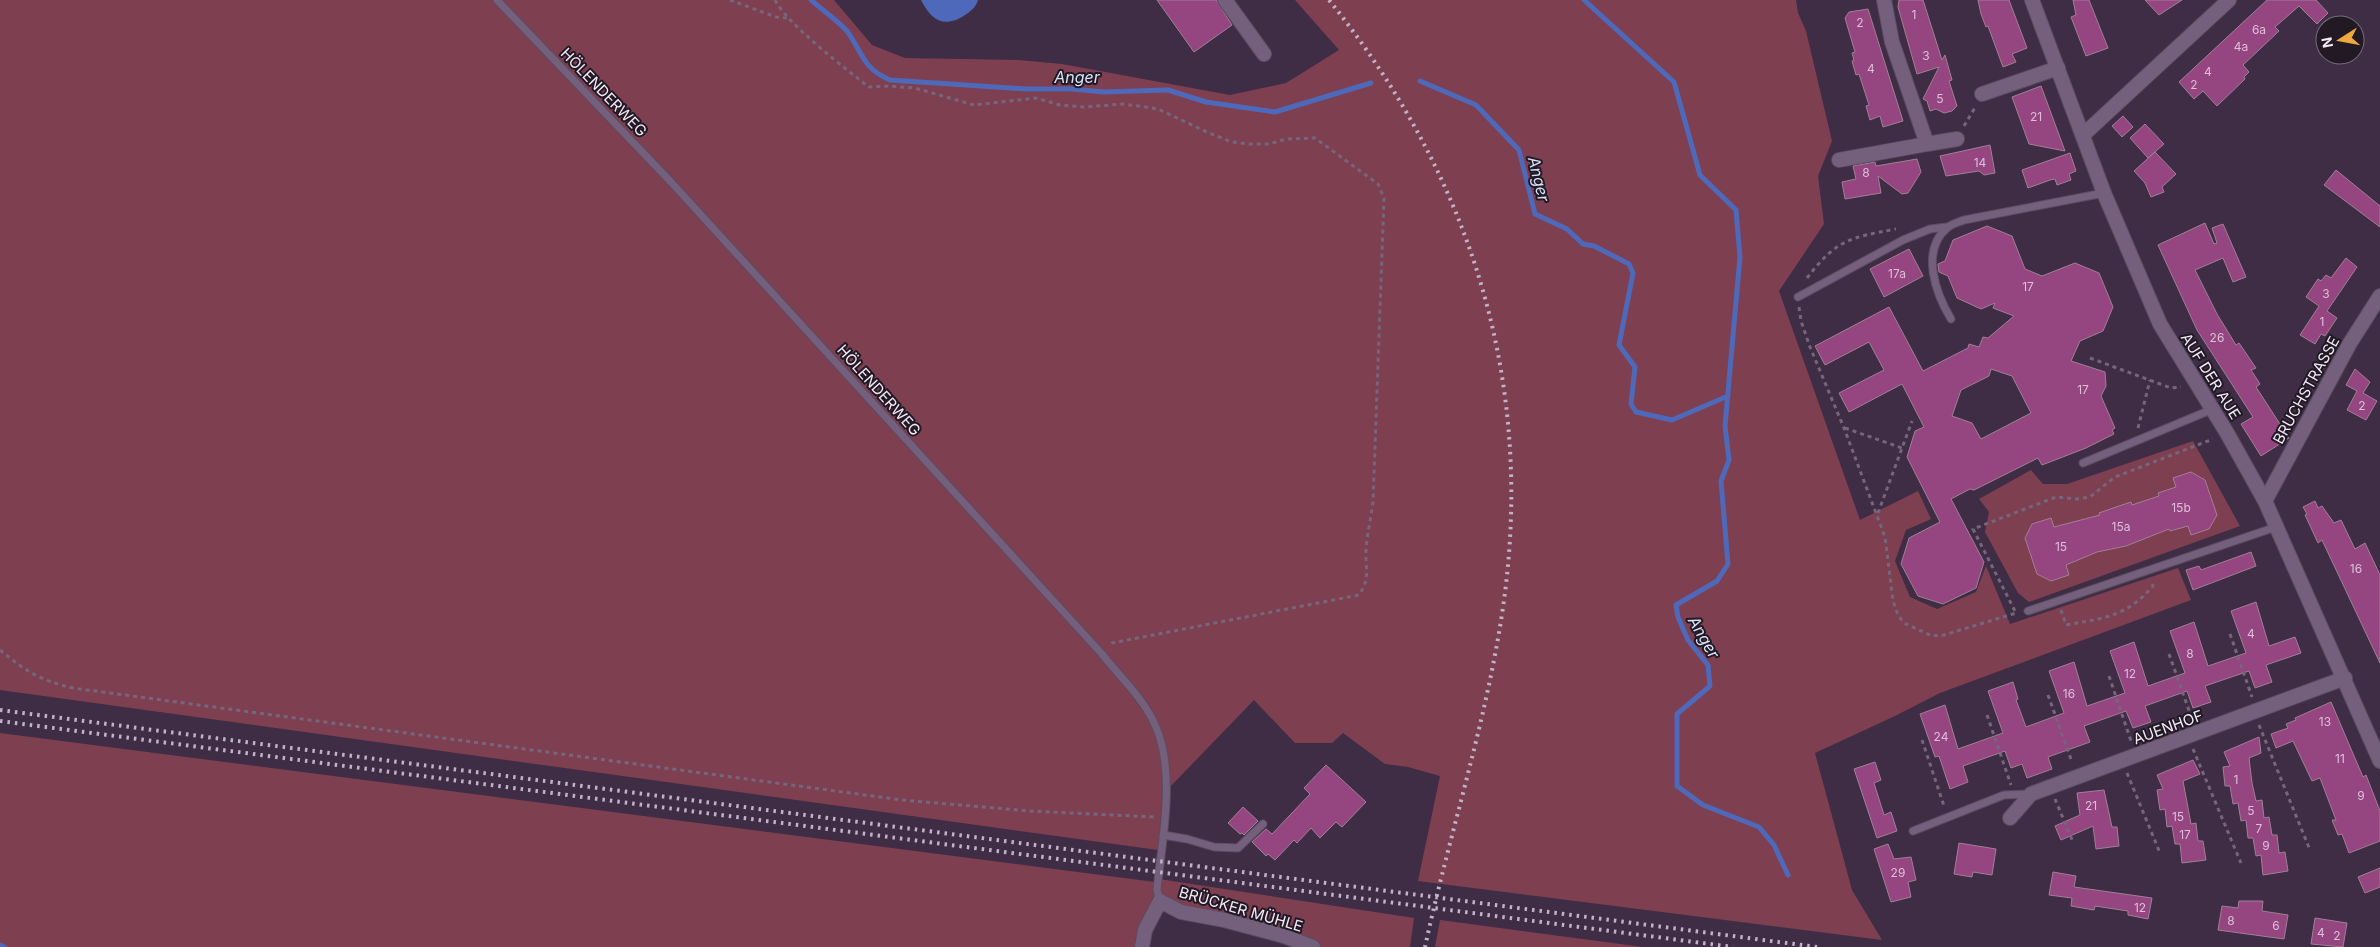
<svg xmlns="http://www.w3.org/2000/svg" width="2380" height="947" font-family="Inter,sans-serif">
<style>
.green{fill:#7e3f51}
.water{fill:#4e69b9}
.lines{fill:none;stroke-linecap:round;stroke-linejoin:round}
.stream{stroke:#4e69b9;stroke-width:5}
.building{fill:#95457f;stroke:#a08095;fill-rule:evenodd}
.lane-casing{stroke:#5b4c61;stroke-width:9}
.street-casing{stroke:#5b4c61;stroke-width:16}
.path{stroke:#76667c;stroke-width:3;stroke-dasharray:4 4;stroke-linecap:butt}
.lane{stroke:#74607c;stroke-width:7}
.street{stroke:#74607c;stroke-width:14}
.rail{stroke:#c0b3c6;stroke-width:4;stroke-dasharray:2.5 5;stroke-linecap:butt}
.labels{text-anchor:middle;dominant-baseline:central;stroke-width:4;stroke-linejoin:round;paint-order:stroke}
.number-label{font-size:12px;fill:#dcc0da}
.street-label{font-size:15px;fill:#f4e9f9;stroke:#211924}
.water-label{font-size:16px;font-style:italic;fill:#d9e3f9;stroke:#211924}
</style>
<rect width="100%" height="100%" fill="#3f2d46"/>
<!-- green -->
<g class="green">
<path d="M0,0H834L872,45L905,58L1018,60L1062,64L1230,95L1286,83L1339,50L1295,0H1796L1798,13L1806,31L1832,141L1818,176L1824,224L1779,291L1860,520L1918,491L1931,519L1906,530L1895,561L1910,597L1937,609L1976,592L1986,566L2010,624L2178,568L2191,600L1940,693L1895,716L1815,753L1852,890L1882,940L1418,881L1440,776L1408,767L1385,764L1343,733L1332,743H1295L1254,700L1169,788L1158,726L1102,658C1120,680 1143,702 1154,729C1169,766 1161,811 1158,850L0,690Z"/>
<path d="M2193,441L2240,526L2029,602L2018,593L1985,532L1989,512L1979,499L2031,470L2043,484H2067Z"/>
<path d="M0,733L1155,882L1154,890L1157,902L1138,947H0Z"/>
<path d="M1159,879L1414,918L1410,947H1316L1161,900Z"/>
<path d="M1440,920L1643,947H1435Z"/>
</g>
<!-- water -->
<path class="water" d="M921,0H978C976,7 971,11 965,15C944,29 931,20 921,0Z"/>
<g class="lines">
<!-- stream -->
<g class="stream">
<path d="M811,0C822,10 837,20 847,31C863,53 862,68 890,80L1027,89H1071L1104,92L1168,90L1206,102L1275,112L1371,83"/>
<path d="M1584,0L1674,82L1700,175L1736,210L1740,257L1725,426L1729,460L1721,481L1728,564L1717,581L1676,605L1678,617L1688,640L1708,665L1710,686L1677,714V786L1703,805L1759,827L1774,845L1788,875"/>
<path d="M1420,81L1476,105L1519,150L1535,214L1567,229L1583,244L1594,246L1629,264L1633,273L1619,345L1635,367L1631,404L1636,412L1672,420L1728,396"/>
<path d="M0,945L4,947"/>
</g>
</g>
<!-- building -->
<g class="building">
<path d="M1157,0H1216L1232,25L1194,52Z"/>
<path d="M1899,0H1923L1942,60L1945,55L1952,80L1949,81L1957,106L1952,111L1944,113L1936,109L1930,111L1927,101L1923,99L1939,67L1917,74L1898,7Z"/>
<path d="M1978,0H2009L2027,48L2012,54L2016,62L2003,67L1988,26L1986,27L1981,14Z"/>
<path d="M2073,0H2089L2108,48L2086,56L2071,17L2076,15Z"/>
<path d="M2145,0H2182L2159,15Z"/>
<path d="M2267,0H2316L2328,13L2317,24L2299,6L2275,27L2279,31L2243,65L2249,72L2244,77L2245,79L2217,106L2203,91L2194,99L2179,82Z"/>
<path d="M1868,9L1903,121L1883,127L1880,116L1870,120L1866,106L1869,105L1859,74L1856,75L1852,61L1854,60L1852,53L1855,52L1845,18L1849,12Z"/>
<path d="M2041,86L2065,151L2029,144L2012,97Z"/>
<path d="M2123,116L2133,127L2122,137L2112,126Z"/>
<path d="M2145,124L2164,144L2148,158L2130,138Z"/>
<path d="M1990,145L1995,173L1984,175L1979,171L1946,176L1940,156Z"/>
<path d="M2155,152L2176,174L2162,187L2164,192L2151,197L2145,183L2134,171Z"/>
<path d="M2070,153L2076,171L2069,174L2071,180L2057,185L2055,179L2050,180L2028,188L2022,170Z"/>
<path d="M1917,159L1921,172L1908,193L1902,194L1878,176L1881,193L1845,199L1842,182L1856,179L1853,166L1875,162L1876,166Z"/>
<path d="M2336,170L2380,206V227L2324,185Z"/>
<path d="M2205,223L2214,244L2217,243L2212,228L2223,224L2246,277L2233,282L2223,258L2195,270L2217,314L2236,345L2239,343L2256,368L2251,370L2260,384L2256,387L2289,438L2261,456L2241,424L2253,417L2197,330L2158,245Z"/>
<path d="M1987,226L2012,236L2025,269L2042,276L2075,263L2099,273L2113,307L2103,331L2080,341L2071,361L2105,372L2106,386L2101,396L2115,428L2112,430L2114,434L2086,448L2042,465L2038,458L1974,490L1970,489L1951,499L1984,562L1976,588L1943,604L1918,596L1901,564L1909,538L1940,522L1907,457L1915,431L1924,427L1902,384L1849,412L1839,393L1884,370L1869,342L1825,365L1815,346L1889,307L1923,371L1968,348L1969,344L1979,347L1983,337L1988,338L2014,316L1993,308L1995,303L1981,309L1957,298L1948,276L1939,272L1938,264L1945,261L1953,240ZM1991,369L2012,376L2031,413L1981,439L1972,423L1952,416L1961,390L1989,376Z"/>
<path d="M1909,249L1923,276L1884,297L1870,269Z"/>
<path d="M2346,258L2357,267L2327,311L2337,318L2325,336L2321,334L2315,344L2300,335L2319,306L2306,297L2318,279L2321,281L2326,275L2331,278Z"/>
<path d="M2355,369L2370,382L2363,393L2377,401L2366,420L2347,410L2357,391L2346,385Z"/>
<path d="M2191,472L2205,480L2217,515L2209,529L2191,535L2188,526L2170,531L2169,529L2126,546L2097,552L2066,565L2069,575L2051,581L2037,574L2025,538L2032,524L2051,518L2054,527L2100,515L2099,513L2116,507L2131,502L2132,505L2159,496L2158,493L2176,487L2173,478Z"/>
<path d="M2315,501L2318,508L2322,506L2334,523L2341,520L2355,549L2365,543L2380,575V663L2322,540L2318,543L2305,515L2307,514L2303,507Z"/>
<path d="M2251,552L2256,566L2193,590L2186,570L2199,566L2201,570Z"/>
<path d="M2256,602L2269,646L2295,637L2301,653L2266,665L2272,682L2255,688L2249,671L2205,686L2211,702L2193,708L2187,691L2145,706L2151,722L2133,728L2126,711L2084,726L2090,742L2048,757L2052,769L2027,778L2022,764L2011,768L2005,751L1963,766L1968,782L1950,789L1939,756L1935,757L1920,714L1945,705L1958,749L2003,733L1988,691L2013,682L2018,699L2016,700L2026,727L2064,713L2049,671L2074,662L2087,706L2125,693L2110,651L2134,642L2148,686L2185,673L2170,631L2194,622L2208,666L2246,653L2231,611Z"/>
<path d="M2331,702L2363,777L2366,775L2380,811V841L2349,853L2342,834L2338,835L2332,820H2336L2320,778L2312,781L2293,741L2276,748L2271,734L2288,728L2286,724L2296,720L2295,718Z"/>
<path d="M2259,737L2261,753L2249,758L2252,783L2256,801L2262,800L2264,818L2269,817L2272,835H2277L2279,853L2285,852L2288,871L2263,875L2261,855L2256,856L2253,838H2248L2246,820L2241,821L2238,803L2233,804L2230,786H2225L2223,767L2230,766L2224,752Z"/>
<path d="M2193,760L2200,774L2183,781L2191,824L2196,823L2198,841H2203L2206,860L2182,863L2180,844H2175L2172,826L2167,827L2165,809L2160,810L2157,790L2163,789L2157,775Z"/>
<path d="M1875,762L1881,780L1874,783L1884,815L1891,812L1897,831L1877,838L1854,769Z"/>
<path d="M1326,765L1366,802L1342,827L1336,822L1320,838L1311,828L1297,843L1294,840L1275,860L1268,854L1266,856L1252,842L1266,829L1272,834L1310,794L1304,788Z"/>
<path d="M2104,790L2112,827H2117L2119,846L2096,849L2093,826L2061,840L2055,826L2080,815L2077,793Z"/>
<path d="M1243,807L1258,821L1244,835L1242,833L1240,834L1228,823Z"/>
<path d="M1959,843L1996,849L1992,875L1973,872L1972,877L1954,874Z"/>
<path d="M1888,844L1894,859L1911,857L1916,880L1908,882L1911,897L1891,902L1874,849Z"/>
<path d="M2380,868V887L2365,893L2358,877Z"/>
<path d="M2053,872L2076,876L2074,887L2152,898L2148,919L2128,915V911L2095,906L2094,910L2071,906L2072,898L2049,895Z"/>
<path d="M2239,901H2263L2262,911L2288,915L2284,939L2218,930L2222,906L2238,908Z"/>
<path d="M2315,918L2347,923L2343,947L2311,944Z"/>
</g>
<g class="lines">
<!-- lane casing -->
<g class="lane-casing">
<g id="lane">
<path d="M497,0L671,182L1102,654C1120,677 1145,700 1156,727C1176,774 1162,840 1157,890L1160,901"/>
<path d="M1798,297L1903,240L1930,229L1947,227"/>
<path d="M1951,319C1936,294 1920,251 1947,228C1951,224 1959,222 1964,220L2104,193"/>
<path d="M2083,463L2213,409"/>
<path d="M2028,611L2276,527"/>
<path d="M1913,831L2004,795L2030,794"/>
<path d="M1163,835L1187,839L1214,847L1238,848L1263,824"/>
</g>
</g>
<!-- street casing -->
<g class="street-casing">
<g id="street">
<path d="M1225,0L1264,54"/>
<path d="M1884,0L1892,42L1927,144L1957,139"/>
<path d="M2032,0L2104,193L2160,324L2227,433L2265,501L2380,761"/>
<path d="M1982,94L2058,68"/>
<path d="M2083,135L2229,0"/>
<path d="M1839,160L1927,144"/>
<path d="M2265,501L2350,343L2380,296"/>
<path d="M2010,818L2031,794L2345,678"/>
<path d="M1142,947L1145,930L1160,901L1181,912L1224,920L1284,936L1313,947"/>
</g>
</g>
<!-- path -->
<g class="path">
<path d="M730,0L776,17L787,18"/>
<path d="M775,0C785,22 848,71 869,87L888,86L915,88L974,105L1036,98L1060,105L1084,107L1123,104L1139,106L1158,109L1209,133L1232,142L1249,144H1269L1286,139L1315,138L1378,184L1384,198L1373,502C1371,518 1367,534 1366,550C1365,569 1371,577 1359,595L1112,643L1109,646"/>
<path d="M1964,126L1976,106"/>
<path d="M1807,278C1838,238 1850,238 1896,229"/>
<path d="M1799,307L1801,321L1810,347L1844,428L1885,537L1893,601L1898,615L1904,623L1932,636L1944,635L2016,613L1973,529L2056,497L2077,499L2090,497L2115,477L2213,439"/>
<path d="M2090,358L2171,388L2181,387"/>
<path d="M1845,428L1902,448"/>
<path d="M2138,428L2150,380"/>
<path d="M1878,513L1912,421"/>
<path d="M2061,610L2066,625C2104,618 2126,617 2153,586L2151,580"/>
<path d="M2230,634L2252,697"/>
<path d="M0,650C27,672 39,680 73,688L902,800L1030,811L1155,817"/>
<path d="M2169,654L2192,719"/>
<path d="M2109,676L2131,741"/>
<path d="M2048,695L2072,762"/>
<path d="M1987,715L2011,785"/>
<path d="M2259,725L2310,850"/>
<path d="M1922,740L1944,806"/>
<path d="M2193,749L2241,863"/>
<path d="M2127,773L2160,853"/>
<path d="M2055,799L2073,842"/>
</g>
<!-- lane -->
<use href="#lane" class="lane"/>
<!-- street -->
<use href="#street" class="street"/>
<!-- rail -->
<g class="rail">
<path d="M1329,0C1472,178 1537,386 1502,614C1485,726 1449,836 1425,947"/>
<path d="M0,710L1817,947"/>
<path d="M0,721L1733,947"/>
</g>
</g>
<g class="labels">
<!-- number labels -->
<g class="number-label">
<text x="1914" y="14">1</text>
<text x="1860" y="22">2</text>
<text x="2259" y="29">6a</text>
<text x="2241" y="46">4a</text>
<text x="1926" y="55">3</text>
<text x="1871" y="68">4</text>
<text x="2208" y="71">4</text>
<text x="2194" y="84">2</text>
<text x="1940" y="98">5</text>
<text x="2036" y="116">21</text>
<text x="1980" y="162">14</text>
<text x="1866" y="172">8</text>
<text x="1897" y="273">17a</text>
<text x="2028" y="286">17</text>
<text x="2326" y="293">3</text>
<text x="2322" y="321">1</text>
<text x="2217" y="337">26</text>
<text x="2083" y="389">17</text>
<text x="2362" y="405">2</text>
<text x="2181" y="507">15b</text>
<text x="2121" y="526">15a</text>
<text x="2061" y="546">15</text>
<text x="2356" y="568">16</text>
<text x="2251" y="633">4</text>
<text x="2190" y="653">8</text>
<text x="2130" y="673">12</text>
<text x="2069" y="693">16</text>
<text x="2325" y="721">13</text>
<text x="1941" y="736">24</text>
<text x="2340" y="758">11</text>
<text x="2236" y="779">1</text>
<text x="2361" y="795">9</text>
<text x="2091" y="805">21</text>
<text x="2251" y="810">5</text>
<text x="2178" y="816">15</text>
<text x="2259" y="828">7</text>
<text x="2185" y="834">17</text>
<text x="2266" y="845">9</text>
<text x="1898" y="872">29</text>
<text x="2140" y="907">12</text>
<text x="2231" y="920">8</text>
<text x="2276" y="925">6</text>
<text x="2321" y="932">4</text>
<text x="2337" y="935">2</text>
</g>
<!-- street labels -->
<g class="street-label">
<text transform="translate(604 92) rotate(46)">HÖLENDERWEG</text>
<text transform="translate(2211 376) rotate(58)">AUF DER AUE</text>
<text transform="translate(879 390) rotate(48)">HÖLENDERWEG</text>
<text transform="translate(2306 390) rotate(-61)">BRUCHSTRASSE</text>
<text transform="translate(2168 727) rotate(-20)">AUENHOF</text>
<text transform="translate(1241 909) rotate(16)">BRÜCKER MÜHLE</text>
</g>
<!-- water labels -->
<g class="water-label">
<text x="1077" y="77">Anger</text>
<text transform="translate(1539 179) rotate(76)">Anger</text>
<text transform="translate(1704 637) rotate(60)">Anger</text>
</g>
</g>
<!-- north arrow -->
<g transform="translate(2340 40) rotate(259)"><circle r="24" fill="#211924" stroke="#756c79"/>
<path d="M0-4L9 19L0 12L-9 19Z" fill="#eea83c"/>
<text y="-8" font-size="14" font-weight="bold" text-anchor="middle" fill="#f4e9f9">N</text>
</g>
</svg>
